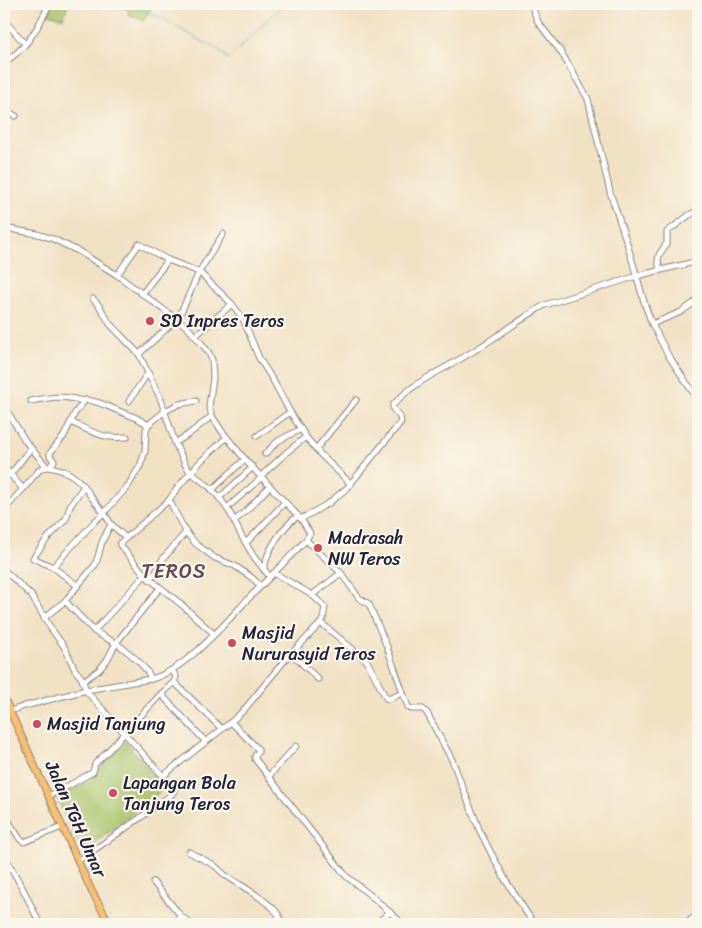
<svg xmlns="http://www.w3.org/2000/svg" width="702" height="928" font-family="Sriracha,sans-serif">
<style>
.green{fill:#a9c369;stroke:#667252}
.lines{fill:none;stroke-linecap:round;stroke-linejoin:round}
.stream{stroke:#68a2d8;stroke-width:1}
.minor-casing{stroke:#8a8280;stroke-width:7}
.major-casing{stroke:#8a8280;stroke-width:8}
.minor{stroke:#fff;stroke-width:5}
.major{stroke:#fabe6d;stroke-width:6}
.poi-dot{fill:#d1495b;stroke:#fbf7ec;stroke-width:2}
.labels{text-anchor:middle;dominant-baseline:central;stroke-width:4.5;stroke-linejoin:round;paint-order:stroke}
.poi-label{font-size:18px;fill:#22223b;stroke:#fbf7ec;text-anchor:start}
.street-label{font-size:18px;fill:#22223b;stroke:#fbf7ec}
.quarter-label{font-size:20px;letter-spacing:1px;fill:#5f4a56;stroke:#fbf7ec}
</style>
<rect width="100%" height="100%" fill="#fbf7ec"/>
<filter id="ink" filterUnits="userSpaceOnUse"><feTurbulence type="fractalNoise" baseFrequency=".02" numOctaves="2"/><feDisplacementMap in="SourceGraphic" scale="10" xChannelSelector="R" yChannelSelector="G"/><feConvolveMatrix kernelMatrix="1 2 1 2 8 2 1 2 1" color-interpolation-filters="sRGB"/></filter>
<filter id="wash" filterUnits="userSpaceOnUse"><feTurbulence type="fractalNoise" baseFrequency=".0096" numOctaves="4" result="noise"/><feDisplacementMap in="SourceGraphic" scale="20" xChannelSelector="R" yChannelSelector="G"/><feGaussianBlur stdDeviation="1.12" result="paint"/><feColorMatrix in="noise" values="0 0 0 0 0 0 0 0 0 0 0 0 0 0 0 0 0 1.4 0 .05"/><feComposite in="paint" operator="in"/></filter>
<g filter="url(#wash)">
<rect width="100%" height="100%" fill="#f1e2c4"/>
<!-- green -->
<g class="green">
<path d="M53,4H64L68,6L63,18L48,14Z"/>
<path d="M125,4H153L144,21L130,16L128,14L130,10L125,9Z"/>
<path d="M125,741L165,788L81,854L57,798L88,782Z"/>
</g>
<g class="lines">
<!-- stream -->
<path class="stream" d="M128,4L160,17L201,41L215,47L229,59L283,4"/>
</g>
</g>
<g filter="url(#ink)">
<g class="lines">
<!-- minor casing -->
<g class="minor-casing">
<g id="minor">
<path d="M531,4L538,22L561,52L588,99L610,192L627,243L645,305L652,324L668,355L698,400"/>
<path d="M4,20L25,44"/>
<path d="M4,62C25,51 40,25 49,4"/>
<path d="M4,110L16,116"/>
<path d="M4,228L38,234L53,239L80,252L117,275L187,327L202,344L209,353L212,360L213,378L209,406L212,416L221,430L247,462L301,519"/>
<path d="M223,234L199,272L179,317L139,354L161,400L175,443L185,464L190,472L211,488L222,501L230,513L242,537L254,557L270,577"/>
<path d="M168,260L199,272L232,304L243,319L259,358L274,382L290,412L306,437L321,455L351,484"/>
<path d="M660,270L658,261L659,255L667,243V232L688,216L698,210"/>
<path d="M117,275L139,244L168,260L142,294"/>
<path d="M93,299L100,307L110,324L139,354"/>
<path d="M652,324L681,312L698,300"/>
<path d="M195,336L232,304"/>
<path d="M31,401C52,397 63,395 83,401"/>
<path d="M129,401L148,373"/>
<path d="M196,401L179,404L165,411L148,425L146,430L145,452L140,466L128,486L104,513L111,524L126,538L120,543V545L145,575L182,605L214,634"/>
<path d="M4,406L26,442L47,467"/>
<path d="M71,422C83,428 96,435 110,437C115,438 121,437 127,437"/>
<path d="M257,436L290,412"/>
<path d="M175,443L189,434L212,416"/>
<path d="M316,449L356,400"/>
<path d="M265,454L278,441L301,429"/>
<path d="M4,467L23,489C29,483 36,472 42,468C46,466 50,467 54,468C67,471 75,476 84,486L70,506L66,519L47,539L33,558L53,567L78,586"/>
<path d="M50,467L54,461L50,456V453L64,436L75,413L85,400C97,400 108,407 119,411C130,416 138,417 148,425"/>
<path d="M10,475L31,448"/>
<path d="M261,476L287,452L306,437"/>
<path d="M212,490L245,459"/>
<path d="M219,498L253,467"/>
<path d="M169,500L182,525L189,536L196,544L215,558L235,566L251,577L261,586"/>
<path d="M227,508L262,477"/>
<path d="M5,509L23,489"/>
<path d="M234,521L244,513L270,486"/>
<path d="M126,538L169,500L179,486L201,461L227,437"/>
<path d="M306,540L341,573L359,598L369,604L387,647L408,707L411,709H423L427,713L452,760L479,829L491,853L506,881L534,924"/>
<path d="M246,543L285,502"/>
<path d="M53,567L95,521L104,513L92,498L84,486"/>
<path d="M4,570L31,595L50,627L65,648L75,670L81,677L87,692L174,788V791L172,794L140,818L78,861"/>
<path d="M264,570C266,551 282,527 298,516"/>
<path d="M274,573L312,595"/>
<path d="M149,579L156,572L162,560L186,532"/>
<path d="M65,601L94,631L104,637L116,643L107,660L99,670L83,681"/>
<path d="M44,618L65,601L95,565L98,557L102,542L111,524"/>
<path d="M321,623L367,661L386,698L388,699L403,693"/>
<path d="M94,631L145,575"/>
<path d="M291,653L318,679"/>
<path d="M151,679C147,666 127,651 116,643L160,588"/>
<path d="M174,682L222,729"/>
<path d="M161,694L206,742"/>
<path d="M10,711L25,706L86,690L151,679C185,670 223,626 247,600C267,580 287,560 306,540L310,533L301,519L329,503L347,488L401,422L400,417L393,409V405C413,382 441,371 467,355C491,341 514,324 538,309L545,305L637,276L698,261"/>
<path d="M231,722L258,749V752L255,756V759L346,876L375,899L403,924"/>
<path d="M164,775L231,722L244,710L285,660L321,623L323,619L325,607L312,595L341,573"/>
<path d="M269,776L296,746"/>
<path d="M48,796L59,791L93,772L95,764L106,753L161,694L174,682L176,677L172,670"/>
<path d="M4,814L20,839L24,842L62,827"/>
<path d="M189,852L214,865L225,875L255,894L272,907L278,914L282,924"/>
<path d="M4,855L24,891L40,924"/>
<path d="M153,882L181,916L191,924"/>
<path d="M173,924L181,916"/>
<path d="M376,924L390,912"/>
<path d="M686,924L698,914"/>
</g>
</g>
<!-- major casing -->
<g class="major-casing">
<path id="major" d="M4,698L92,892L110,924"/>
</g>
<!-- minor -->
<use href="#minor" class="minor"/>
<!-- major -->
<use href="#major" class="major"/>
</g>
</g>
<!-- markers -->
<g class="poi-dot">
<circle cx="150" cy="321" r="5"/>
<circle cx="318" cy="548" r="5"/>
<circle cx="232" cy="643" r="5"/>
<circle cx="37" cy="724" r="5"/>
<circle cx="113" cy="793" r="5"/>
</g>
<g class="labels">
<!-- poi labels -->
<g class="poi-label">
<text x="160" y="321">SD Inpres Teros</text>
<text x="328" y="538">Madrasah<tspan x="328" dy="21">NW Teros</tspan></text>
<text x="242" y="633">Masjid<tspan x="242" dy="21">Nururasyid Teros</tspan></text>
<text x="47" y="724">Masjid Tanjung</text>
<text x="123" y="783">Lapangan Bola<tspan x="123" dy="21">Tanjung Teros</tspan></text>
</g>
<!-- street labels -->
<g class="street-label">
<text transform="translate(76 819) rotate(66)">Jalan TGH Umar</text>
</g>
<!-- quarter labels -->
<g class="quarter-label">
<text x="174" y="571">TEROS</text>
</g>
</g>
<!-- margin -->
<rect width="702" height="928" fill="none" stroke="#fbf7ec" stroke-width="20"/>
</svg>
